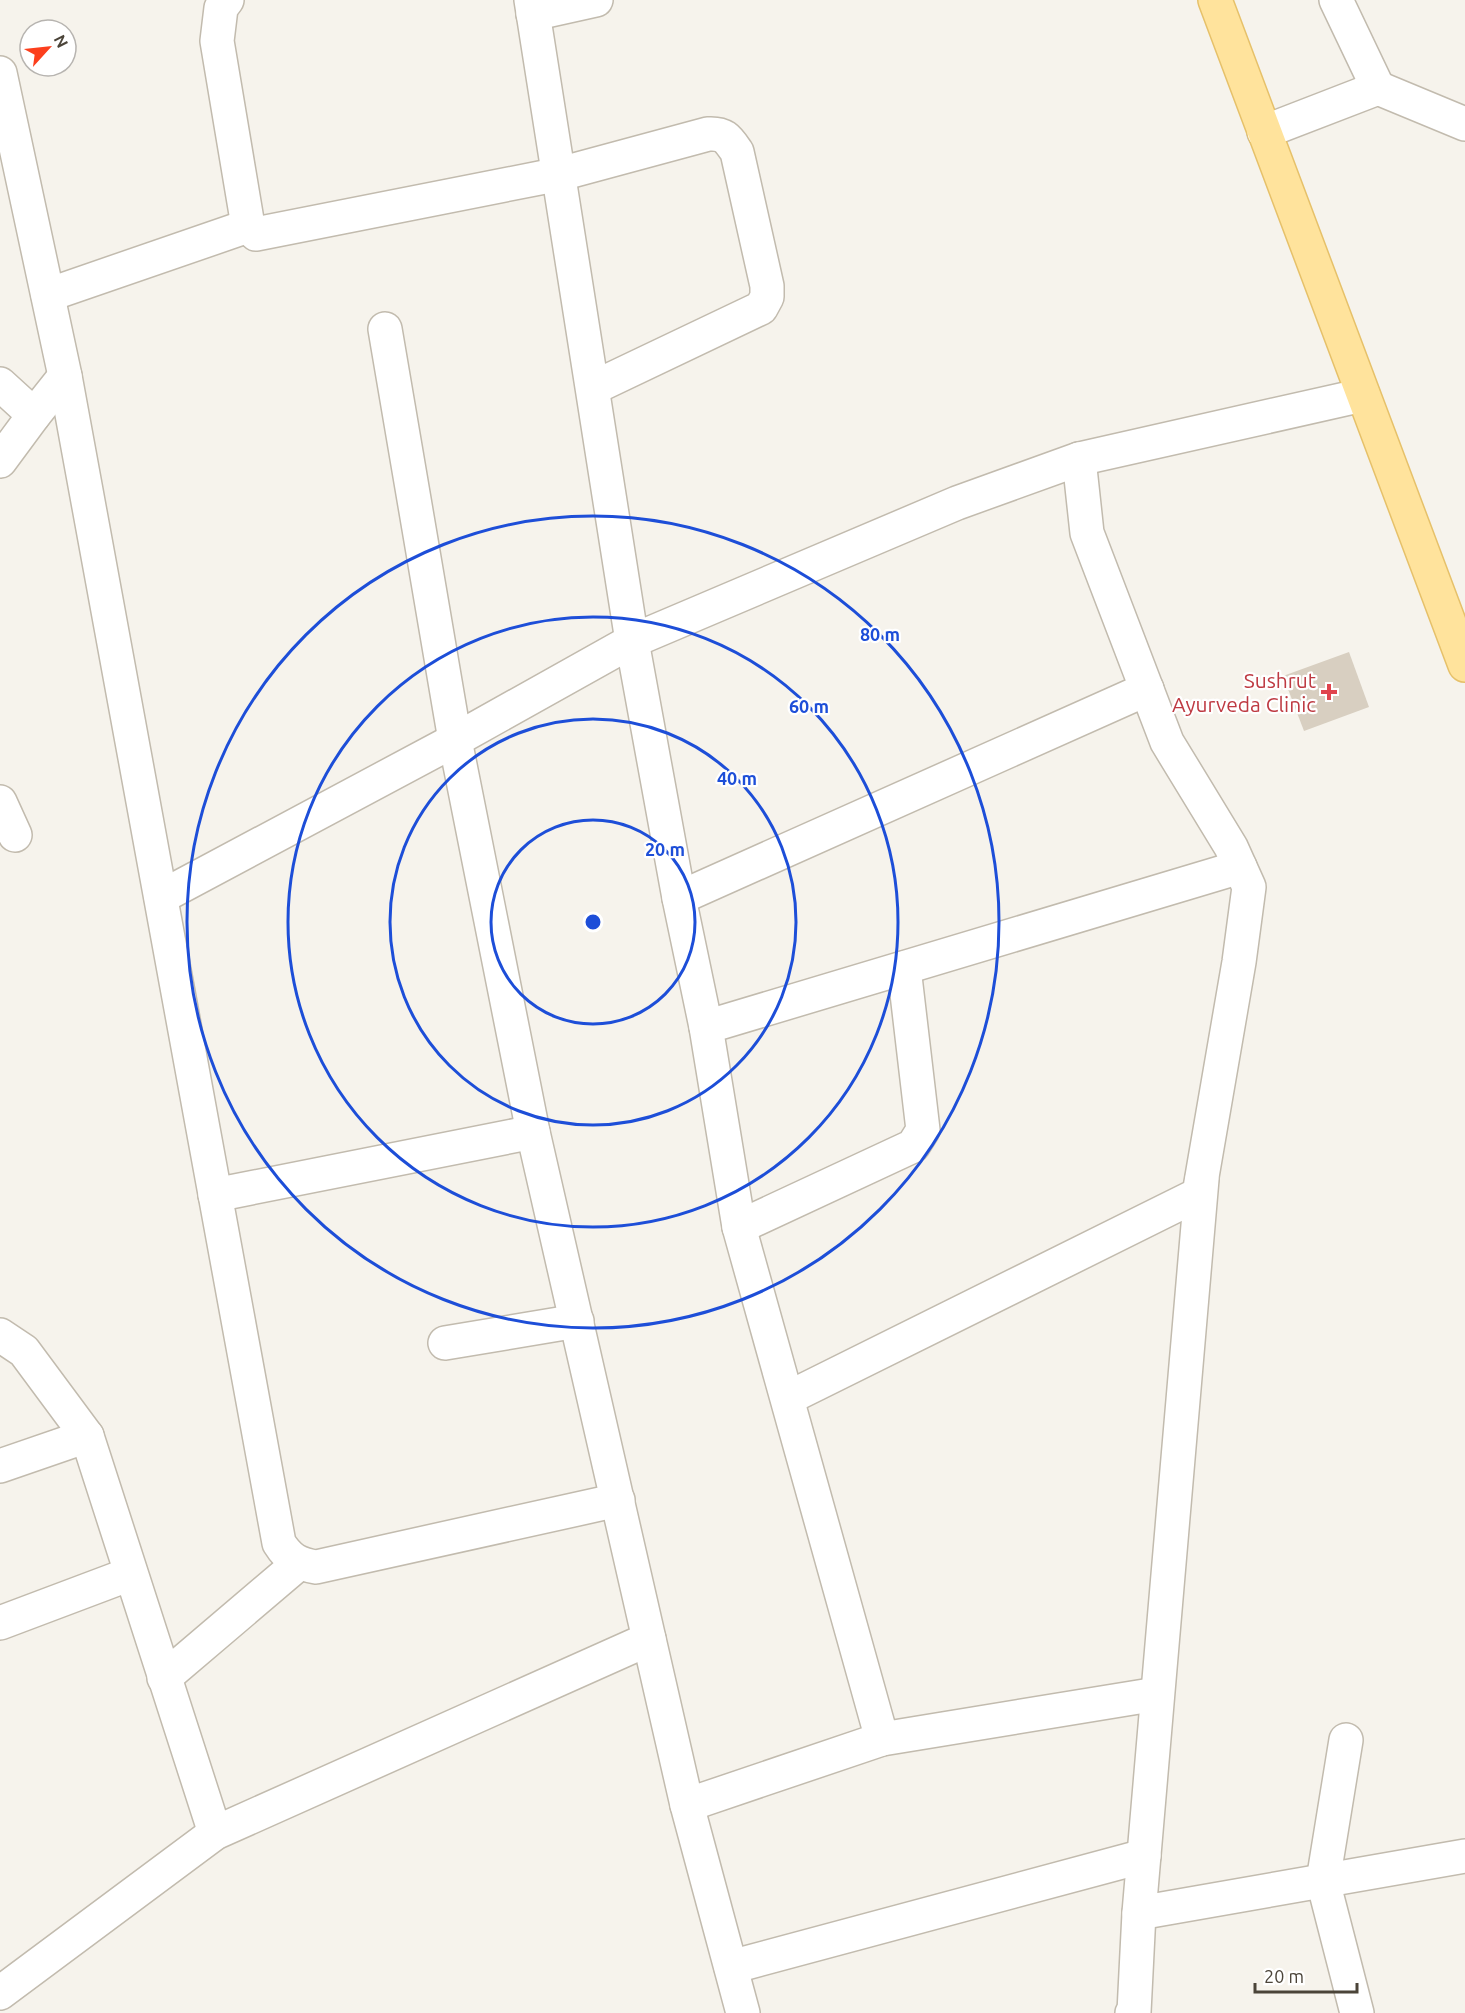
<svg xmlns="http://www.w3.org/2000/svg" width="1465" height="2013" font-family="Ubuntu,sans-serif">
<style>
.building{fill:#d8cfc1}
.lines{fill:none;stroke-linecap:round;stroke-linejoin:round}
.minor-casing{stroke:#c2bbae;stroke-width:36}
.major-casing{stroke:#e6c16a;stroke-width:36}
.minor{stroke:#fff;stroke-width:33}
.major{stroke:#ffe39c;stroke-width:33}
.ring{fill:none;stroke:#1d4ed8;stroke-width:3}
.health-dot{fill:#e0444e;stroke:#fff;stroke-width:2}
.labels{text-anchor:middle;dominant-baseline:central;stroke-width:4.5;stroke-linejoin:round;paint-order:stroke}
.health-label{font-size:21px;fill:#be3a42;stroke:#fff;text-anchor:end}
.centre{fill:#1d4ed8;stroke:#fff;stroke-width:3}
.ring-label{font-size:18px;text-anchor:middle;font-weight:bold;fill:#1d4ed8;stroke:#fff;stroke-width:4.5;stroke-linejoin:round;paint-order:stroke}
</style>
<rect width="100%" height="100%" fill="#f6f3ec"/>
<!-- building -->
<path class="building" d="M1349,652L1369,707L1304,731L1283,676Z"/>
<g class="lines">
<!-- minor casing -->
<g class="minor-casing">
<g id="minor">
<path d="M227,0L221,8L217,41L248,226L256,234L560,174L708,134C725,133 728,139 737,152L767,286V297L761,308L593,388"/>
<path d="M531,0L632,641L679,898L706,1027L739,1227L913,1146L923,1130L904,968"/>
<path d="M1336,0L1378,88"/>
<path d="M533,14L596,0"/>
<path d="M0,73L65,376L279,1543C289,1559 298,1564 316,1567L618,1500"/>
<path d="M1264,132L1378,88L1465,124"/>
<path d="M48,295L248,226"/>
<path d="M385,329L455,740L533,1132L687,1805L743,2013"/>
<path d="M0,384L34,415"/>
<path d="M0,461L34,415L65,376"/>
<path d="M0,802L15,835"/>
<path d="M161,897L455,740L632,641L957,503L1079,459L1363,395"/>
<path d="M679,898L1147,689"/>
<path d="M706,1027L1240,867"/>
<path d="M1202,1179L1139,1913L1465,1856"/>
<path d="M215,1195L533,1132"/>
<path d="M739,1227L882,1739"/>
<path d="M0,1335L24,1351L87,1436L215,1833"/>
<path d="M445,1343L577,1321"/>
<path d="M788,1398L1199,1194L1239,962L1249,887L1231,847L1167,742L1087,533L1079,459"/>
<path d="M0,1466L87,1436"/>
<path d="M0,1623L130,1574"/>
<path d="M164,1678L298,1564"/>
<path d="M1346,1740L1323,1881L1357,2013"/>
<path d="M687,1805L882,1739L1157,1694"/>
<path d="M731,1967L1144,1856"/>
<path d="M0,1993L215,1833L649,1639"/>
<path d="M1132,2013L1134,2012L1139,1913"/>
</g>
</g>
<!-- major casing -->
<g class="major-casing">
<path id="major" d="M1215,0L1465,665"/>
</g>
<!-- minor -->
<use href="#minor" class="minor"/>
<!-- major -->
<use href="#major" class="major"/>
</g>
<!-- distance rings -->
<g class="ring">
<circle cx="593" cy="922" r="102"/>
<circle cx="593" cy="922" r="203"/>
<circle cx="593" cy="922" r="305"/>
<circle cx="593" cy="922" r="406"/>
</g>
<!-- markers -->
<path class="health-dot" d="M1326 683h6v6h6v6h-6v6h-6v-6h-6v-6h6z"/>
<g class="labels">
<!-- health labels -->
<g class="health-label">
<text x="1316" y="680">Sushrut<tspan x="1316" dy="24">Ayurveda Clinic</tspan></text>
</g>
</g>
<circle cx="593" cy="922" r="9" class="centre"/>
<g class="ring-label">
<text x="880" y="641">80 m</text>
<text x="809" y="713">60 m</text>
<text x="737" y="785">40 m</text>
<text x="665" y="856">20 m</text>
</g>
<!-- north arrow -->
<g transform="translate(48 48) rotate(63)"><circle r="28" fill="#ffffff" stroke="#b7b4b0" stroke-width="1.5"/>
<path d="M0-4.5L10 22L0 15L-10 22Z" fill="#fc3f1d"/>
<text y="-9" font-size="16" font-weight="bold" text-anchor="middle" fill="#4b4439">N</text>
</g>
<!-- scale -->
<path d="M1255 1983v9h102v-9" fill="none" stroke="#4b4439" stroke-width="3"/>
<text x="1264" y="1983" font-size="18" fill="#4b4439" stroke="#ffffff" stroke-width="4.5" paint-order="stroke">20 m</text>
</svg>
